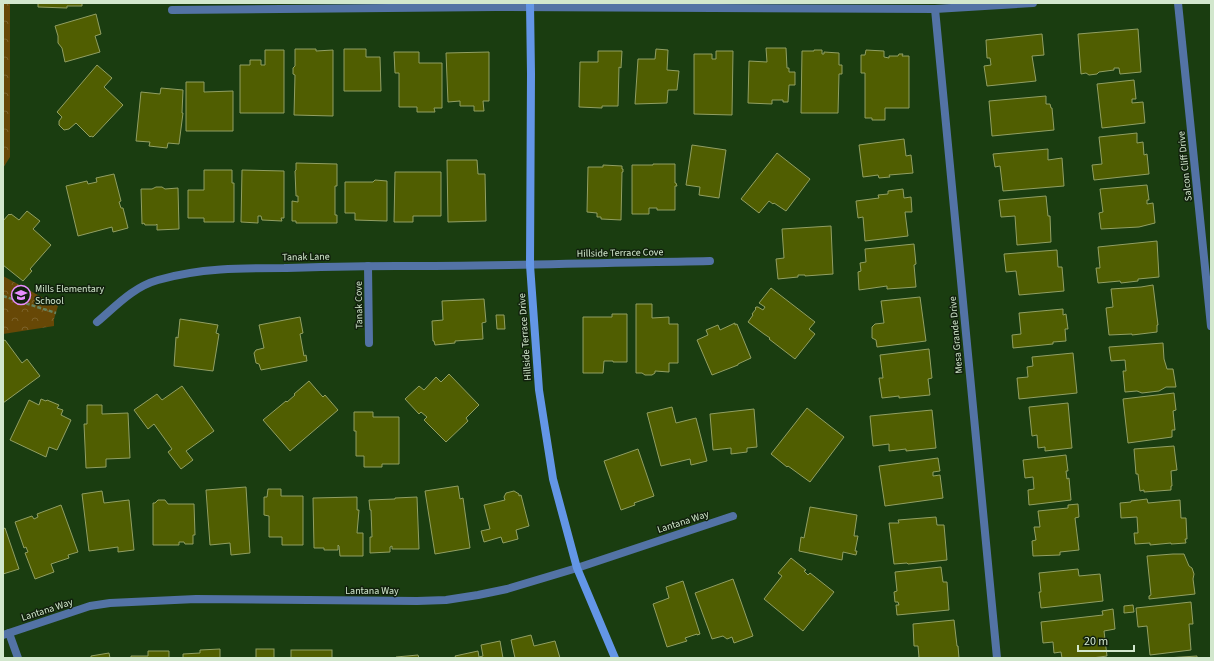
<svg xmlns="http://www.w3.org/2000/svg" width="1214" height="661" font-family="'Source Sans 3',sans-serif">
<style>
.forest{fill:url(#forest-crowns)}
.building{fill:#505e01;stroke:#919f63}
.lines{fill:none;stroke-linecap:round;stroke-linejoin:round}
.path{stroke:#66835e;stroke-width:2.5;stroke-dasharray:4 2;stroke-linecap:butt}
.street{stroke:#5373a5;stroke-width:8}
.secondary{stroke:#6396e6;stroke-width:8}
.labels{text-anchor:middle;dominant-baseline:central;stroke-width:3;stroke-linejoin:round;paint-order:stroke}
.street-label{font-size:10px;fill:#d2e7cd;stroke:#11200d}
.poi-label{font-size:10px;fill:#d2e7cd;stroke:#11200d;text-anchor:start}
</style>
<defs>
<pattern id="forest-crowns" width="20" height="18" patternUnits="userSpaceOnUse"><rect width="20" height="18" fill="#674806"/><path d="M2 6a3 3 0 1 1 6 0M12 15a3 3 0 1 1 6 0" fill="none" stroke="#7c6229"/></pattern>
</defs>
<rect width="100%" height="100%" fill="#1a3d10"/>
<!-- forest -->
<g class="forest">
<path d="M3,3H10V157L3,168Z"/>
<path d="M3,276L58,306L54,319V326L3,334Z"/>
</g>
<!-- building -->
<g class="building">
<path d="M38,3H82V6H67V8L38,7Z"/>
<path d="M96,14L101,34L95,36L100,52L65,62L62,48L58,43V36L55,26Z"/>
<path d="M1138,29L1141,72L1120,74L1119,68H1114V70L1099,72L1097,74L1089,75L1086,73L1081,74L1078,34Z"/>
<path d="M1042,34L1044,55L1032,56L1036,81L987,86L984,66L991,65L990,58H987L986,40Z"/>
<path d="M766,48H786L787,68H789V72H795V85H789L788,102H783V100H772V104L748,103L749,61L767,62Z"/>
<path d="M295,49H316V51L333,50V116L294,115L295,75L293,74V68L295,66Z"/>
<path d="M344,49H366V57H380L381,91H344Z"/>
<path d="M656,49L668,50L667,70L679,71L677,90H668L667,103L635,104L638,59H655Z"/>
<path d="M265,50H284V113H240V65H250V60H261V65H265Z"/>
<path d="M814,50H822V54H824V52L839,53V65H842V74H839L838,113H801L802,51H814Z"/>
<path d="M866,50L884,51V57L889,58V56H898L899,54H903L902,56H909V108H885V120H872V118H865V73H861V55H865Z"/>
<path d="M598,51H622L621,68L619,67L618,106H602V108L579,107L580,62H598Z"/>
<path d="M716,51H733L732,115L694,114V54H712V59H716Z"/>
<path d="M394,52H419V63H442V108H434L435,112H417V107H399V73H395Z"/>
<path d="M489,52V101H483L484,111H474V106H460V101L448,102L446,53Z"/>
<path d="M97,65L112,78L104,87L123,105L93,137L91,136L90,137L76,123L69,129L64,130L59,125V121L62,117L57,112Z"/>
<path d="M1134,80L1136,99H1132V103L1143,102L1145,123L1102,128L1097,84Z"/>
<path d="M186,82H204V92L233,91V131H186Z"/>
<path d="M161,88L183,90L182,113H183L179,144L168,143L167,148L149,146L150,142L136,141L141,92L160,94Z"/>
<path d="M1046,96V104H1050L1051,108H1052L1054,130L992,136L989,101Z"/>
<path d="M1137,133V143L1143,142L1144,155L1147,154L1149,174L1094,180L1092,165L1102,164L1099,137Z"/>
<path d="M904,139L906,156L911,155L913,173L889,175L890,177L879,178L878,175L863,177L859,145Z"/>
<path d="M692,145L726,150L719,198L699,195L700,187L686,185Z"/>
<path d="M1048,149V160L1062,158L1064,186L1003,191L1000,166L995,167L993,154Z"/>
<path d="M777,153L810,179L786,211L774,203L773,204L769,201L759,213L741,199Z"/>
<path d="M447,160H477L478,174H485L486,221L448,222Z"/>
<path d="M296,163L337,164V186H335V215H337V223H296V221H292V201L298,202V196H296L295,171L296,170Z"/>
<path d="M653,164H675V183H676L677,186H675V210H657V208H649V214H632V165H653Z"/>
<path d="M603,165L622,166V169H623V172H622L621,220L601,219V217H597V213L587,212L588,167H603Z"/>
<path d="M204,170H232V183H234V222H204V218H188V190H204Z"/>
<path d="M242,170L284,171V218H281L282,221L262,220L261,216H258V223L241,222Z"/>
<path d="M395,172H441V216H413V222H394Z"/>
<path d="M114,174L121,201L119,202L121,208H123L128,228L113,232L112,227L78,236L66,186L87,181L88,184L97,182L96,178Z"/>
<path d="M375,180L387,181V221L355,220V213H345V182H373Z"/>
<path d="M1147,185L1149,200H1147V204L1153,203L1155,223L1139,227L1101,229L1099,213L1103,212L1100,189Z"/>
<path d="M156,187H162L165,189L178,188L179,229L157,230V224L156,225H145L144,223L142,224L141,189H152Z"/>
<path d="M903,189L904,198L911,197L912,212H905L908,236L865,241L863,217L858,218L856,201L879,198L878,195L888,194V191Z"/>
<path d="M1046,196L1048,216H1050L1051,242L1017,245L1015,216L1001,217L999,200Z"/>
<path d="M27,211L40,221L33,229L51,245L30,269L32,271L23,281L3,265V221L9,214L10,215L11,214L19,220Z"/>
<path d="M831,226L833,274L805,276V275H798V277L778,279L776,259L784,258L782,229Z"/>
<path d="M1157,241L1159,277L1138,279V281L1121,283L1120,281L1098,283L1096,268H1100L1098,247Z"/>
<path d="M914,244L916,264L914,265L916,287L887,289V286L859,290L858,272L861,271L860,263L866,262L865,249Z"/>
<path d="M1057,250L1058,267H1062L1064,291L1019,295L1016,271L1006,272L1004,254Z"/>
<path d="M1153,285L1158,325H1157V332L1132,335V334L1109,335L1106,308L1113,307L1111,289L1141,287Z"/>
<path d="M771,288L815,322L809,329L815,334L795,359L769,339L770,338L764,334L748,322L753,315L752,314L756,309L755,308L756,307H758L763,310L765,307L759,303Z"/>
<path d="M920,297L926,341L877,347L876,340L872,338V327L875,324L884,323L881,301Z"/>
<path d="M484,299L486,322L482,323L483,339L455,341V343L435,345L434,341H433L432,321L443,320L442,301Z"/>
<path d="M636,304H652V318L669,317V324H678V363H669V372L655,371V373L652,375H645L642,373H636Z"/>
<path d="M1063,309V315L1066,314L1068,329H1065L1066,341L1053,342V344L1013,348L1012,335L1021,334L1019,313Z"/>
<path d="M612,314H627V362H613V361H604L603,373H583V317H612Z"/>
<path d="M496,315H504L505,329H497Z"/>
<path d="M300,317L303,333L300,334L304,356L306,355L307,361L261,370L259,364L256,363L254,353L256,350L264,348L259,325Z"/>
<path d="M180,319L218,325L216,333L219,334L213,371L174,366L176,337L178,338Z"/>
<path d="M735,323V325L737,324L751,358L738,364V365L712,375L697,340L708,335L706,330L718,325L720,330Z"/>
<path d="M5,340L22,363L27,359L40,376L3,403V341Z"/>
<path d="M1163,343L1164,359L1167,369H1173L1176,387H1166L1159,391L1142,393L1137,391L1125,392L1123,371H1126L1125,360L1111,361L1109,347Z"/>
<path d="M929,349L932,378L928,379L930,395L899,398V396L882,398L879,378H883L880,355Z"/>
<path d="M1073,353L1077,393L1019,399L1017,378L1028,377L1027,367L1033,366L1032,357Z"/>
<path d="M449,374L479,405L466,418L468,421L446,442L424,420L427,417L421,412L419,414L405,399L419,386L424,390L436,377L441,382Z"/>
<path d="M309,381L322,396L323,397L325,395L338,410L290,451L263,420L286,401L287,402L295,395L294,394Z"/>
<path d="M182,386L214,431L186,451L193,460L181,469L168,452L172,449L154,424L148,429L134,410L157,394L162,400Z"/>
<path d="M1174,393L1176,410L1173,411L1175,430H1172V437L1128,443L1123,399Z"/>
<path d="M41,399L46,401L47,400L59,405L57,408L63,410L61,415L71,420L57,450L49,447L46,457L10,440L29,400L39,405Z"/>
<path d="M1068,403L1072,448L1045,451V447L1038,448L1037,435L1032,436L1029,407Z"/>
<path d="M87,405H102V414L128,413L130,458L106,459V467L86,468L84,424H87Z"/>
<path d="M672,407L676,423L696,418L707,461L691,465L690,459L661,466L647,413Z"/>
<path d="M807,408L844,437L810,482L788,466L787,467L771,454Z"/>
<path d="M754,409L757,447L747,448V452L731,454V448L713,450L710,414Z"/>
<path d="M932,410L936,448L906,451V449L889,451V444L873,446L870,416Z"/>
<path d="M354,412H373V417H399V464H382V467H364V456H356V431H354Z"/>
<path d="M1174,446L1177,470L1171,471L1172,486H1171V490L1144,492V490L1140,491L1138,474H1136L1134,449Z"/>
<path d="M638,449L654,496L634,503L635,505L621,510L604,461Z"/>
<path d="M1066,455L1068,471H1066L1067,479L1069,478L1071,500L1029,505L1028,490L1034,489L1033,477L1025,478L1023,460Z"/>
<path d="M938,458L940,471L933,472V476L940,475L943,498L885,506L879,466Z"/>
<path d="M458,486L460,499L463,498L470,548L435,554L425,491Z"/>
<path d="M246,487L250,553L231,555L230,543L210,545L206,490Z"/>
<path d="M268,489H281V496H303V545H282V537H269V516L264,515V497H267Z"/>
<path d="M102,491L104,503L129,500L134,550L118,552V547L89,551L82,494Z"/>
<path d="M514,491L519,494V496L521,495L529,526L516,530L518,539L503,543L501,537L484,542L481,531L490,529L484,505L505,500L504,497L506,493Z"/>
<path d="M357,497V510H359L357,533H363V556H340L339,546L338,545V550H324V548H314L313,498Z"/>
<path d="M417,497L419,549H392V546L390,547V552L370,553V537H372L371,510H370L369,500L395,499V498Z"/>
<path d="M1147,499L1148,503L1180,500L1181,518H1186L1187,539H1185L1186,543L1171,544V543L1150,545V543L1135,544L1134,533H1138L1137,517L1121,518L1120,503L1131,502V501Z"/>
<path d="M158,500H165L168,504H194L195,535H193V544H185L184,542H179V545H153V503H155Z"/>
<path d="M1078,504L1079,517L1075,518L1079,550L1060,552V555L1033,556L1032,541L1036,540L1034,527H1040L1038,511L1068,508V505Z"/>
<path d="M61,505L78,552L68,555L69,558L51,564L54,572L35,579L25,553L28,552L26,547L24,548L15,522L32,516L34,519L38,517L37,514Z"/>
<path d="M810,507L857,515L854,536H858L855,551H857L856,555L843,552L842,560L799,551L801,537L804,538Z"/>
<path d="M936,517L937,525H944L947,560L908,564L907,563L894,564L889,523H899L898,520Z"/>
<path d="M5,528L19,569L3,574V529Z"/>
<path d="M1173,554H1184L1189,566L1192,568L1194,574L1193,579L1195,594L1149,599V596L1151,595L1147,556Z"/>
<path d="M791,558L806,570L804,571L808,575L810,573L834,592L803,631L764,599L782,576L778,573Z"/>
<path d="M941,567L943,582H947L949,610L897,615L896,605H899L898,602H895L894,592L897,591L895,572Z"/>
<path d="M1078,569L1079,576L1100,574L1103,601L1041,608L1039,592H1041L1039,573Z"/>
<path d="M733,579L753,636L734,643L732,637L727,639L723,636L712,639L695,593Z"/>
<path d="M683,581L700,634L697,635V634L685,638L687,641L667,647L653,604L669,598L666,587Z"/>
<path d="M1191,602L1193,624H1189L1191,650L1150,655L1147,626L1138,627L1136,608Z"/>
<path d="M1133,605L1134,612L1124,613V606Z"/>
<path d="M1113,609L1115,629L1104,631L1107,656L1092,658H1062L1061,652L1054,653L1053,642L1043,643L1041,622L1103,615L1102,611Z"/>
<path d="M954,620L957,646H958L959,658H916L919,657L918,646H914L913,624Z"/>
<path d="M531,635L534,646L555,641L560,658H515L511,640Z"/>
<path d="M500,641L503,658H456L455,656L478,651L479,657L483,656L481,645Z"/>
<path d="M220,649V658H183V654L200,653V650Z"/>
<rect x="256" y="649" width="18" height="9"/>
<rect x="291" y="650" width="41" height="8"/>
<path d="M148,651H169V658H131V656H148Z"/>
<path d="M109,653L110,658H91V656Z"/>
<path d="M418,655L419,658H396V657Z"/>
<path d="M1197,656V658H1166Z"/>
</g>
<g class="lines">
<!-- path -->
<path class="path" d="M3,296L56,313"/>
<!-- street -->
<g class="street">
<path d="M1178,3L1211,326"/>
<path d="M935,9L997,658"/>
<path d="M172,10L496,7L935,9L1033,3"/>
<path d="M368,266L369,343"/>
<path d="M97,322C116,306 133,287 158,280C199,268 242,268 284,268C322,267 359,266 397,266C502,266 606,263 710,261"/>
<path d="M9,633L18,658"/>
<path d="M3,635L90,606L110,603L196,599L417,601L446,600L478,595L507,589L577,568L733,516"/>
</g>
<!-- secondary -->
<path class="secondary" d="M530,3L531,74L530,265L539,390L553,479L577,568L615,658"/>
</g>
<!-- icons -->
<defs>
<g id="school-ring" transform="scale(1)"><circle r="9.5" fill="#11200d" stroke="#e88eff" stroke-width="1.5"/><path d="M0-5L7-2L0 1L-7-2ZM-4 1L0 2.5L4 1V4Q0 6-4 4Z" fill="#e88eff"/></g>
</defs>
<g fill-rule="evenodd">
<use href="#school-ring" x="21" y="295"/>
</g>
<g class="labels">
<!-- street labels -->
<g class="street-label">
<text transform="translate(1185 166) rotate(-96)">Salcon Cliff Drive</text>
<text transform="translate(620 253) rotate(-1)">Hillside Terrace Cove</text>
<text transform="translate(306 257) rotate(-1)">Tanak Lane</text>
<text transform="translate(359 305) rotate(-91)">Tanak Cove</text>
<text transform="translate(956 335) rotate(-95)">Mesa Grande Drive</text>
<text transform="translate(525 337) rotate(-94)">Hillside Terrace Drive</text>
<text transform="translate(683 522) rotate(-18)">Lantana Way</text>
<text x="372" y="591">Lantana Way</text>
<text transform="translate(47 610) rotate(-18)">Lantana Way</text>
</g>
<!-- poi labels -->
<g class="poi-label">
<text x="35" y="289">Mills Elementary<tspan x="35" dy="12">School</tspan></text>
</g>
</g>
<!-- border -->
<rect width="1214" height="661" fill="none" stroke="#d2e7cd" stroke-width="8"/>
<!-- scale -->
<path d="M1078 645v6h56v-6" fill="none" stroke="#d2e7cd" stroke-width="2"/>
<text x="1084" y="645" font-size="12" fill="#d2e7cd" stroke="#11200d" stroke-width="3" paint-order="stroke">20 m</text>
</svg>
